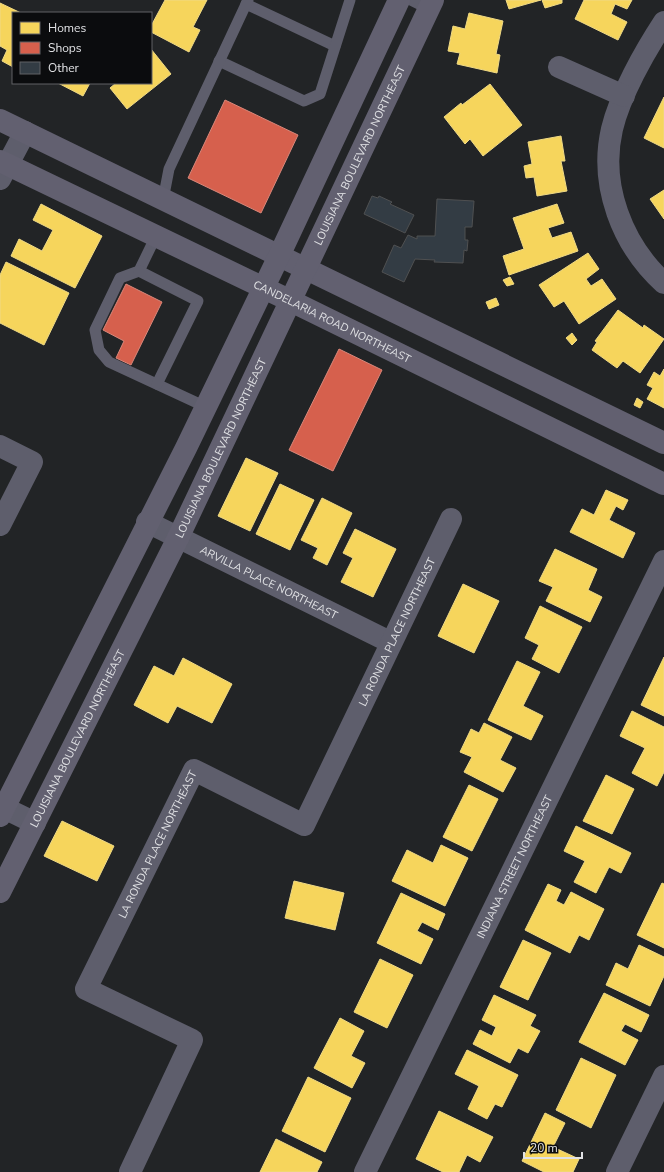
<svg xmlns="http://www.w3.org/2000/svg" width="664" height="1172" font-family="'Nunito Sans',sans-serif">
<style>
.homes{fill:#f6d55c;stroke:#efd985}
.shops{fill:#d6604d;stroke:#d9877a}
.building{fill:#333c44;stroke:#4f5051}
.lines{fill:none;stroke-linecap:round;stroke-linejoin:round}
.service{stroke:#5e5e6c;stroke-width:11}
.minor{stroke:#5e5e6c;stroke-width:22}
.secondary{stroke:#626070;stroke-width:22}
.labels{text-anchor:middle;dominant-baseline:central;stroke-width:4;stroke-linejoin:round;paint-order:stroke}
.street-label{font-size:11px;fill:#e0e1e4;stroke:#0b0c0e}
</style>
<rect width="100%" height="100%" fill="#222426"/>
<!-- homes -->
<g class="homes">
<path d="M165,0H207L193,27L200,30L189,52L151,32V26Z"/>
<path d="M506,0H541L509,9Z"/>
<path d="M542,0H562V3L545,8Z"/>
<path d="M584,0H632L627,9L615,4L611,14L627,22L618,40L575,19Z"/>
<path d="M0,3L21,13H13V67L2,61L7,50L0,46Z"/>
<path d="M469,13L503,21L496,54L500,55L497,73L457,64L460,53L448,51L453,26L465,29Z"/>
<path d="M151,49L171,74L127,109L110,88L116,83H151Z"/>
<path d="M58,83H90L83,96Z"/>
<path d="M490,84L522,125L483,156L470,139L465,144L444,117L461,103L462,105Z"/>
<path d="M664,97V148L644,138Z"/>
<path d="M561,136L565,161H561L567,191L537,196L534,177L526,178L524,166L532,164L528,142Z"/>
<path d="M664,190V219L650,199Z"/>
<path d="M41,204L102,236L75,288L11,256L19,239L42,251L53,230L33,220Z"/>
<path d="M557,204L564,223L548,228L552,238L571,232L578,251L509,275L503,256L524,249L513,218Z"/>
<path d="M588,253L599,269L586,279L591,286L602,279L616,299L579,324L564,301L554,307L539,285Z"/>
<path d="M6,262L69,293L44,345L0,323V275Z"/>
<path d="M510,277L514,284L507,286L503,280Z"/>
<path d="M496,298L499,305L489,309L486,302Z"/>
<path d="M618,310L643,328L644,325L664,339L640,373L623,361L617,368L592,350L597,342L595,341Z"/>
<path d="M572,333L577,340L572,345L566,338Z"/>
<path d="M664,369V408L647,399L653,388L647,385L654,372L660,376Z"/>
<path d="M637,398L643,402L640,408L634,405Z"/>
<path d="M246,458L278,473L250,531L218,516Z"/>
<path d="M280,484L314,500L290,550L256,534Z"/>
<path d="M606,490L628,500L623,510L616,506L609,520L635,533L623,558L570,532L582,509L594,515Z"/>
<path d="M322,498L352,513L327,565L313,558L318,548L301,540Z"/>
<path d="M355,529L396,549L373,597L341,582L353,558L343,553Z"/>
<path d="M555,549L597,569L588,590L602,597L590,622L546,601L553,587L539,581Z"/>
<path d="M463,584L499,601L474,653L438,636Z"/>
<path d="M540,606L582,627L559,673L532,659L539,645L525,638Z"/>
<path d="M664,657V716L641,705Z"/>
<path d="M183,658L232,684L212,723L177,706L168,723L134,705L154,666L174,676Z"/>
<path d="M517,661L540,672L523,706L543,716L531,740L488,720Z"/>
<path d="M632,711L664,727V772L657,786L632,773L645,748L620,736Z"/>
<path d="M484,723L512,737L500,760L516,768L503,792L464,772L472,757L460,752L471,729L479,733Z"/>
<path d="M606,775L634,789L612,834L583,821Z"/>
<path d="M469,785L498,799L472,851L443,837Z"/>
<path d="M62,821L114,846L97,881L44,856Z"/>
<path d="M576,826L631,853L621,873L609,867L596,893L574,882L585,861L564,851Z"/>
<path d="M441,845L468,858L445,906L392,881L407,850L433,863Z"/>
<path d="M294,881L344,893L335,930L285,918Z"/>
<path d="M662,883L664,884V948L637,935Z"/>
<path d="M548,884L561,890L556,901L564,905L571,892L604,909L589,940L579,935L570,953L525,930Z"/>
<path d="M401,893L445,914L438,930L422,922L417,931L433,939L421,964L377,943Z"/>
<path d="M523,940L551,953L528,1000L500,987Z"/>
<path d="M639,945L664,957V976L650,1006L606,985L616,963L628,969Z"/>
<path d="M380,959L413,975L387,1028L354,1012Z"/>
<path d="M604,993L649,1015L641,1032L625,1024L621,1031L638,1040L625,1065L579,1042Z"/>
<path d="M494,995L536,1015L530,1026L540,1031L528,1053L518,1048L510,1063L473,1044L480,1030L492,1036L496,1027L482,1020Z"/>
<path d="M340,1018L364,1031L351,1056L365,1063L352,1088L314,1068Z"/>
<path d="M467,1050L518,1075L502,1107L495,1104L487,1119L468,1109L479,1086L455,1074Z"/>
<path d="M581,1058L616,1075L591,1128L556,1110Z"/>
<path d="M308,1077L351,1098L325,1152L282,1131Z"/>
<path d="M439,1111L493,1137L480,1162L467,1155L459,1172H443L416,1159Z"/>
<path d="M545,1113L565,1123L553,1147L579,1159L573,1172H544L522,1161Z"/>
<path d="M276,1139L322,1162L317,1172H260Z"/>
</g>
<!-- shops -->
<g class="shops">
<path d="M225,100L298,135L261,213L188,178Z"/>
<path d="M126,284L162,302L131,365L116,358L124,341L103,330Z"/>
<path d="M339,349L382,370L333,471L289,450Z"/>
</g>
<!-- building -->
<g class="building">
<path d="M372,196L378,198L379,196L392,202L390,204L414,215L405,233L364,214Z"/>
<path d="M437,199L474,201L472,227H465V240H468L467,251L464,250L463,263L434,262L435,260L415,259L404,282L382,272L394,245L401,248L408,235L417,239V236H435Z"/>
</g>
<g class="lines">
<!-- service -->
<g class="service">
<path d="M411,0L429,9"/>
<path d="M246,4L335,46"/>
<path d="M219,61L304,101L320,94L350,0"/>
<path d="M163,200L169,169L248,0"/>
<path d="M156,236L139,271L120,278L95,330L99,350L109,362L206,407"/>
<path d="M139,271L198,301L157,384"/>
</g>
<!-- minor -->
<g class="minor">
<path d="M664,22C645,51 620,95 612,129C599,185 622,245 664,283"/>
<path d="M559,67L624,96"/>
<path d="M0,179L25,132"/>
<path d="M0,446L32,462L0,525"/>
<path id="s1" d="M147,522L390,642"/>
<path d="M0,806L35,823"/>
<path id="s2" d="M130,1172L192,1040L86,989L194,770L304,825L451,519"/>
<path id="s3" d="M365,1172L664,561"/>
<path d="M617,1172L664,1076"/>
</g>
<!-- secondary -->
<g class="secondary">
<path d="M0,120L664,443"/>
<path id="s4" d="M0,161L291,301L664,484"/>
<path d="M0,816L186,448L279,256L399,0"/>
<path id="s5" d="M0,892L178,538L433,0"/>
</g>
</g>
<g class="labels">
<!-- street labels -->
<g class="street-label">
<text stroke="none"><textPath href="#s5" startOffset="820">LOUISIANA BOULEVARD NORTHEAST</textPath></text>
<text stroke="none"><textPath href="#s4" startOffset="369">CANDELARIA ROAD NORTHEAST</textPath></text>
<text stroke="none"><textPath href="#s5" startOffset="496">LOUISIANA BOULEVARD NORTHEAST</textPath></text>
<text stroke="none"><textPath href="#s1" startOffset="136">ARVILLA PLACE NORTHEAST</textPath></text>
<text stroke="none"><textPath href="#s2" startOffset="845">LA RONDA PLACE NORTHEAST</textPath></text>
<text stroke="none"><textPath href="#s5" startOffset="172">LOUISIANA BOULEVARD NORTHEAST</textPath></text>
<text stroke="none"><textPath href="#s2" startOffset="425">LA RONDA PLACE NORTHEAST</textPath></text>
<text stroke="none"><textPath href="#s3" startOffset="340">INDIANA STREET NORTHEAST</textPath></text>
</g>
</g>
<!-- legend -->
<rect x="12" y="12" width="140" height="72" fill="#0b0c0e" stroke="#606164"/>
<rect x="20" y="22" width="20" height="12" fill="#f6d55c" stroke="#606164"/>
<text x="48" y="32" font-size="12" fill="#e0e1e4">Homes</text>
<rect x="20" y="42" width="20" height="12" fill="#d6604d" stroke="#606164"/>
<text x="48" y="52" font-size="12" fill="#e0e1e4">Shops</text>
<rect x="20" y="62" width="20" height="12" fill="#333c44" stroke="#606164"/>
<text x="48" y="72" font-size="12" fill="#e0e1e4">Other</text>
<!-- scale -->
<path d="M524 1152v6h58v-6" fill="none" stroke="#e0e1e4" stroke-width="2"/>
<text x="530" y="1152" font-size="12" fill="#e0e1e4" stroke="#0b0c0e" stroke-width="3" paint-order="stroke">20 m</text>
</svg>
